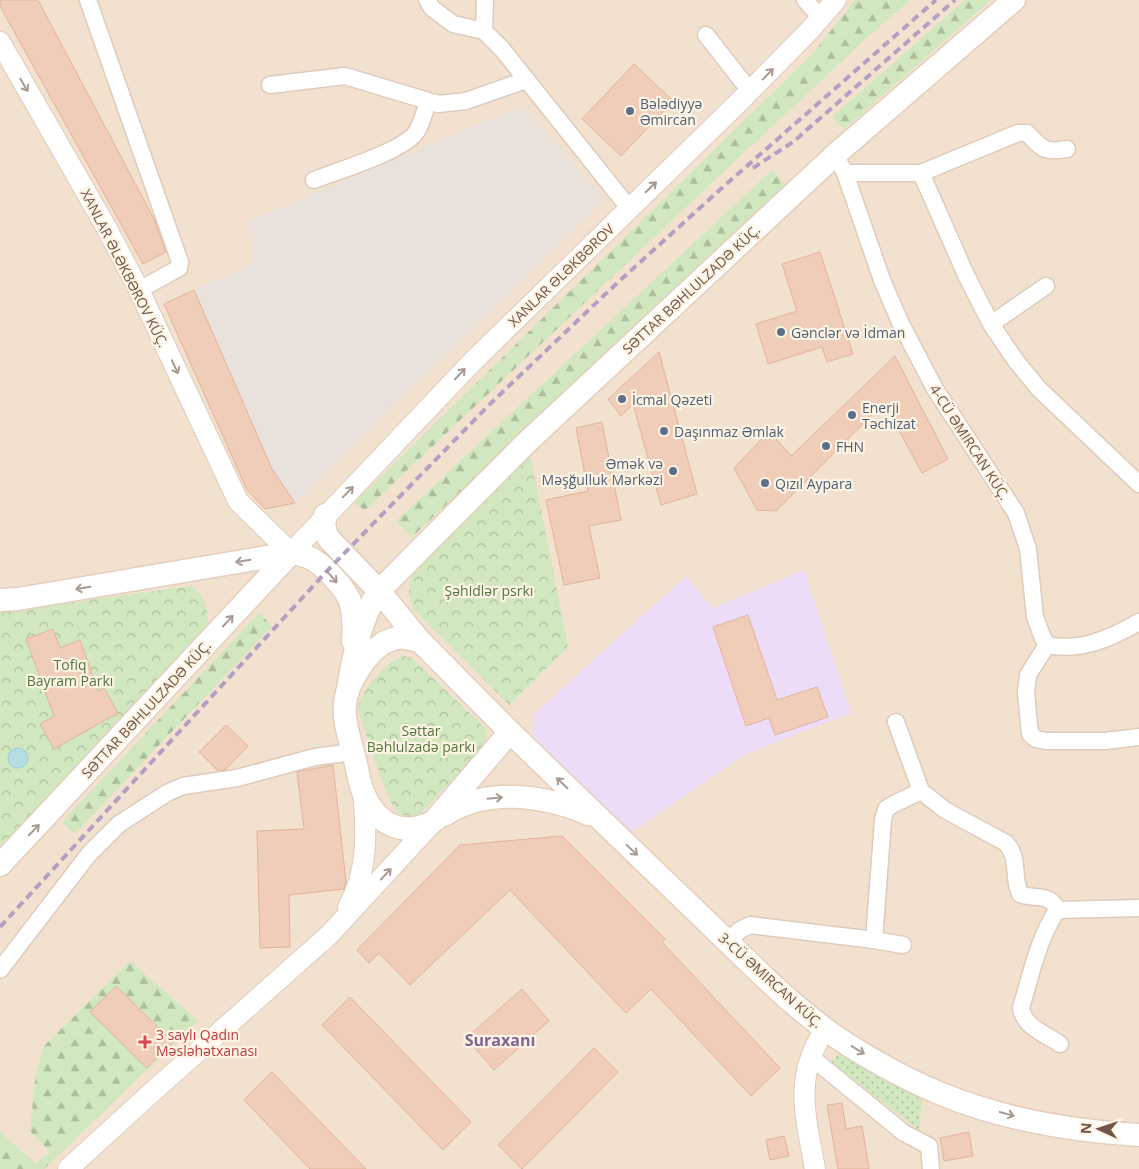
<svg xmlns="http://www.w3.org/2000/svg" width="1139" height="1169" font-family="'Open Sans',sans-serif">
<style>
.residential{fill:#f2e1ce}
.industrial{fill:#e9e1db}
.education{fill:#eddcf7}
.grass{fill:url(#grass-dots)}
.forest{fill:url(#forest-firs)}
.park{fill:url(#park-crowns)}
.water{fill:#b5dde3;stroke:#9bcdd4}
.building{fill:#efcdb8;stroke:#e1b399}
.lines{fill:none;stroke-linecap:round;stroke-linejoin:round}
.minor-casing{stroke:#decbbc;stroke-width:19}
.tertiary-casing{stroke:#decbbc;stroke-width:22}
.secondary-casing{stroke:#e5cebc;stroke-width:25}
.minor{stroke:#fff;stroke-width:16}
.tertiary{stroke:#fff;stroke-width:20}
.secondary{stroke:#fff;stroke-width:22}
.rail{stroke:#b29fc3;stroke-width:4;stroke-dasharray:8 5;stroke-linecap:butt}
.oneway{stroke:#a99991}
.service-dot{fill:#5c6f8a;stroke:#fef4e4;stroke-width:2}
.health-dot{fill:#e0444e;stroke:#fef4e4;stroke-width:2}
.labels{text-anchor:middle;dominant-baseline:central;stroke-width:4.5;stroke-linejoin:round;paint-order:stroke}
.service-label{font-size:14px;fill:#4e5e75;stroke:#fef4e4;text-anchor:start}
.street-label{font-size:14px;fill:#705548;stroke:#fef4e4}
.park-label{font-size:14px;fill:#517641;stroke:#fef4e4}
.health-label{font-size:14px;fill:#be3a42;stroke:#fef4e4;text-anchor:start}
.quarter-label{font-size:16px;font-weight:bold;fill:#826493;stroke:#fef4e4}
</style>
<defs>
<pattern id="grass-dots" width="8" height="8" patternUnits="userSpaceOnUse" patternTransform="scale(1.25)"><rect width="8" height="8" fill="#d0e7bf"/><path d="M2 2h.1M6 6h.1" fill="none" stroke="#adbe9d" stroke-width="1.8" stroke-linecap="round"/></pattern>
<pattern id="forest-firs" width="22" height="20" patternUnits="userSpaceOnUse" patternTransform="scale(1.25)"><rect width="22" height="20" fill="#d0e7bf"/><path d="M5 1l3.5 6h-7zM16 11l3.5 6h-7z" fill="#adbe9d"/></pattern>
<pattern id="park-crowns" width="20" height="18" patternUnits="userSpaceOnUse" patternTransform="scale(1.25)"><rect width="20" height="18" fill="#d0e7bf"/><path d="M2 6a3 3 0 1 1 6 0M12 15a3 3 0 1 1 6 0" fill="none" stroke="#adbe9d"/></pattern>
</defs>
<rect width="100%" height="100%" fill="#fbf0df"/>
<!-- residential -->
<rect class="residential" x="0" y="0" width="1139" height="1169"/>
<!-- industrial -->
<path class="industrial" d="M522,106L604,199L295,503L272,469L194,290L253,264L248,222Z"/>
<!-- education -->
<path class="education" d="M804,570L851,713L746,754L632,832L537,744L532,732L534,714L686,576L713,608Z"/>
<!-- grass -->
<path class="grass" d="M841,1051L922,1099L919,1130L831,1062Z"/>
<!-- forest -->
<g class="forest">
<path d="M855,0H910L871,34L718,177L365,510L354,503L814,52Z"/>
<path d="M965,0H991L844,129L832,117Z"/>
<path d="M773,169L785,185L412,537L396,521Z"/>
<path d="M259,613L272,626L75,834L62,822Z"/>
<path d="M130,961L198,1021L44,1169H0V1132L36,1164L50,1152L30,1131L36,1072L45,1045Z"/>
</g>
<!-- park -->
<g class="park">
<path d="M530,454L568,647L509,705L414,610L409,593L411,573Z"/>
<path d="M191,586C206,595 208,611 208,627L0,848V612Z"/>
<path d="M403,656L412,658L485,728L487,734L485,745L421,813L413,816L403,815L396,811L388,797L358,711C358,693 386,662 403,656Z"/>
</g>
<!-- water -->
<circle class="water" cx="18" cy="758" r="10"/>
<!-- building -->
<g class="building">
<path d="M0,0H38L154,219L166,252L143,264L0,6Z"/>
<path d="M634,64L673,101L621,156L582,119Z"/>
<path d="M820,252L853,354L827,362L822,347L768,364L756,324L797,311L782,264Z"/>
<path d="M194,290L272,469L295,503L265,509L247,490L164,304Z"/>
<path d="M659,352L697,494L661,505L633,404L621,416L608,399Z"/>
<path d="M895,356L948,459L922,473L884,403L776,511L757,510L734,468L769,431L791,456Z"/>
<path d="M602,422L621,520L589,526L600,578L564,585L546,500L588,491L576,428Z"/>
<path d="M748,615L777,700L817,687L828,717L775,735L769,718L746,726L713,627Z"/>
<path d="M53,629L60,648L80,640L98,691L104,688L118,713L54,749L40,724L54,716L26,639Z"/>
<path d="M226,725L248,746L225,770L218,771L199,752Z"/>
<path d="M333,765L346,882L344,889L289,895L290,947L260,948L257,831L304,829L297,772Z"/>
<path d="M562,836L665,939L662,942L780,1068L751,1096L651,989L626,1013L510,890L410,985L379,953L369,963L357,950L460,845Z"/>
<path d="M116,986L173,1042L147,1068L90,1012Z"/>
<path d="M522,989L549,1021L494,1070L466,1038Z"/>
<path d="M350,997L471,1122L443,1150L322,1025Z"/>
<path d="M594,1048L618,1072L522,1169L498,1145Z"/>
<path d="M272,1072L366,1169H310L244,1100Z"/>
<path d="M842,1103L846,1129L862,1126L869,1169H838L827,1105Z"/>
<path d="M969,1132L973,1156L944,1161L940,1138Z"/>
<path d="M784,1136L789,1156L770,1160L766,1140Z"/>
</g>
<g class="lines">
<!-- minor casing -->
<g class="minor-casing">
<g id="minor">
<path d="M88,0L180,262L179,268L139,290"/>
<path d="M427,0L432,8L453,24L484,31L502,49L629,208"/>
<path d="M805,0L821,18"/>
<path d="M484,31L485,0"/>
<path d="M706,35L750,91"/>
<path d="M270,85L345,76L438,104L466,101L526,80"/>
<path d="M835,155L845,173L882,280L900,322L935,389L1016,513L1028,549L1035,617L1042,636L1047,645C1081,652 1111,638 1139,622"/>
<path d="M845,173H921L1018,133H1027C1043,149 1043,153 1067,149"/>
<path d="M921,173L967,277L991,324L1016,361L1039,389L1139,484"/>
<path d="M314,180C337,171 405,151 417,131C422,122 425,111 428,102"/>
<path d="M991,324L1046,286"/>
<path d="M1047,645L1028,675L1026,693L1030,734L1036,739L1046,741H1105L1139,737"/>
<path d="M896,722L921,791"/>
<path d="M1057,910C1038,940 1031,974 1021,1008C1024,1027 1045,1034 1060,1044"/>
<path d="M874,940L903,945"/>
<path d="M728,941L740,930L750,925L874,940L883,820L886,809L892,805L921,791L945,810L1006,843C1020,858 1012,877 1020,894C1035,900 1050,892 1057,910L1139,908"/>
<path d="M0,970L89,854L119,824L167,793L183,786L237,778L315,757L353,752"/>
<path d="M811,1057L904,1133L929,1146L931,1169"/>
</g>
</g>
<!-- tertiary casing -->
<g class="tertiary-casing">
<g id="tertiary">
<path d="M0,42L106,227L139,290L238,501L291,553L475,359L738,103L809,31L836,0"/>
<path d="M348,907C368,873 367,830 363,793"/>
<path d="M68,1169L150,1094L329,935L434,821"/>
<path d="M815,1169C809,1133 797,1093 811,1057C814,1047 820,1038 825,1029"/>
</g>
</g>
<!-- secondary casing -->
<g class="secondary-casing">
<g id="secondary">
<path d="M325,515C324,525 324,531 329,539L379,591L420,641"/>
<path d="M0,600L18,599L291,553C297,554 305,555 310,558C323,564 345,588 350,601C354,614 354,628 353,641"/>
<path d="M400,637L420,641L510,732L434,821C404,838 377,825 364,794C359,784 358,771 355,760C351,742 343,723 345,704C346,685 366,654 382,644C388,640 394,639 400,637Z"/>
<path d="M345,703C353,665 357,623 379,591L525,444L835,155L1014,0"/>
<path d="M510,732C575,794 638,856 702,917C742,955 781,996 825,1029C856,1052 903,1078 939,1093C1001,1119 1072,1131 1139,1135"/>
<path d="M444,815C487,787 544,795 589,814"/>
<path d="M0,865L291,553"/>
</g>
</g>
<!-- minor -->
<use href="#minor" class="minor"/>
<!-- tertiary -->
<use href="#tertiary" class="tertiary"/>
<!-- secondary -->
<use href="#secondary" class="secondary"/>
<!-- rail -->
<g class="rail">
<path d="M753,168L793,142L955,0"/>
<path d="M0,927L327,571L489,405L615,285L723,187L936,0"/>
</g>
</g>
<!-- one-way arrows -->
<defs><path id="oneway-shaft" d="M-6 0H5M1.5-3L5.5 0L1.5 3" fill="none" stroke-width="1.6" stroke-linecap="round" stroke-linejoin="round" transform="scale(1.25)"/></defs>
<g class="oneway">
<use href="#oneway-shaft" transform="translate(768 74) rotate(-46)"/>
<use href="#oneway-shaft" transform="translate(24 85) rotate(60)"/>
<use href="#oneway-shaft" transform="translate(651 187) rotate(-44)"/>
<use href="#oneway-shaft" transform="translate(175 367) rotate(65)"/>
<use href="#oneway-shaft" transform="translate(460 374) rotate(-46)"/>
<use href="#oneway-shaft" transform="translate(348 492) rotate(-46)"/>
<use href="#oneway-shaft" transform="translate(243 561) rotate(170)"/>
<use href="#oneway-shaft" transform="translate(332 577) rotate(49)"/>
<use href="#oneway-shaft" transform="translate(83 588) rotate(170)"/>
<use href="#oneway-shaft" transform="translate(228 621) rotate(-47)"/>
<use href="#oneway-shaft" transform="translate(562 783) rotate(-136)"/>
<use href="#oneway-shaft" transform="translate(495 798) rotate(-5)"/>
<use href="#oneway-shaft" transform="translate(34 830) rotate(-46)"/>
<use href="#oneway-shaft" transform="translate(632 850) rotate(43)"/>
<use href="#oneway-shaft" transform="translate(386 874) rotate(-47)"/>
<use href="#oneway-shaft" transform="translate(858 1050) rotate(31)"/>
<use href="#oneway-shaft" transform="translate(1007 1114) rotate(15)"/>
</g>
<!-- markers -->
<g class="service-dot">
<circle cx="630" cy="111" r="5"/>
<circle cx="781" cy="332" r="5"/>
<circle cx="622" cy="399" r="5"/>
<circle cx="852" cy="415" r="5"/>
<circle cx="664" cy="431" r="5"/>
<circle cx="826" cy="446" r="5"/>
<circle cx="673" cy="471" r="5"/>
<circle cx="765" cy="483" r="5"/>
</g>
<path class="health-dot" d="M142.5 1034.5h5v5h5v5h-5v5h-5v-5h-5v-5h5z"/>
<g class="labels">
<!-- service labels -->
<g class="service-label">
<text x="640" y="103">Bələdiyyə<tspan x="640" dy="16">Əmircan</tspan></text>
<text x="791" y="332">Gənclər və İdman</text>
<text x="632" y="399">İcmal Qəzeti</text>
<text x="862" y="407">Enerji<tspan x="862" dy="16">Təchizat</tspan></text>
<text x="674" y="431">Daşınmaz Əmlak</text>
<text x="836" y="446">FHN</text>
<text x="663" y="463" text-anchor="end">Əmək və<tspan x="663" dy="16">Məşğulluk Mərkəzi</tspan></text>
<text x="775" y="483">Qızıl Aypara</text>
</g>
<!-- street labels -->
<g class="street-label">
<text transform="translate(125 268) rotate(63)">XANLAR ƏLƏKBƏROV KÜÇ.</text>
<text transform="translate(561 275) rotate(-44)">XANLAR ƏLƏKBƏROV</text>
<text transform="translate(691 289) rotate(-43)">SƏTTAR BƏHLULZADƏ KÜÇ.</text>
<text transform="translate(970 442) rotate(57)">4-CÜ ƏMIRCAN KÜÇ.</text>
<text transform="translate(146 709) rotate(-47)">SƏTTAR BƏHLULZADƏ KÜÇ.</text>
<text transform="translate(771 980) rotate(42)">3-CÜ ƏMIRCAN KÜÇ.</text>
</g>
<!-- park labels -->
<g class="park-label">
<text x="489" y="590">Şəhidlər psrkı</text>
<text x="70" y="664">Tofiq<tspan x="70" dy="16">Bayram Parkı</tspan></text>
<text x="421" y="730">Səttar<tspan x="421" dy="16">Bəhlulzadə parkı</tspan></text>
</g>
<!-- health labels -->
<g class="health-label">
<text x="156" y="1034">3 saylı Qadın<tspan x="156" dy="16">Məsləhətxanası</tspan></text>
</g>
<!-- quarter labels -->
<g class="quarter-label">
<text x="500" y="1040">Suraxanı</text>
</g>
</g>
<!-- north arrow -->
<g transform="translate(1099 1129) rotate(273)" stroke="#fef4e4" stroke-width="4" paint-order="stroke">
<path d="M0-4L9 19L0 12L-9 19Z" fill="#705548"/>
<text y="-8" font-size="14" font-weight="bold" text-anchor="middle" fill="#705548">N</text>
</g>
</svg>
